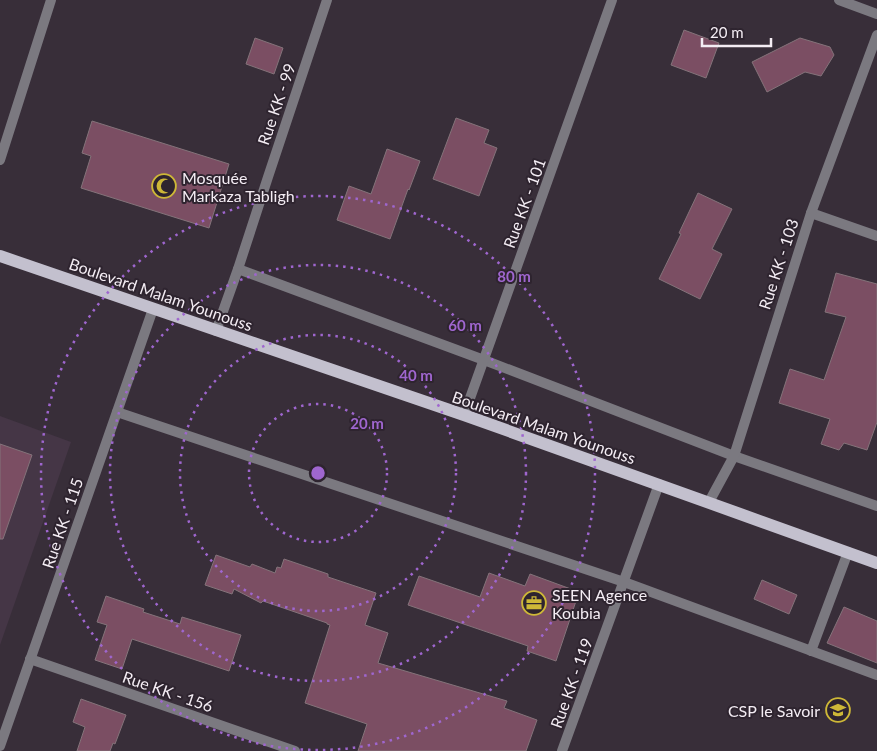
<svg xmlns="http://www.w3.org/2000/svg" width="877" height="751" font-family="Lato,sans-serif">
<style>
.built{fill:#453646}
.building{fill:#7b4e63;stroke:#84737a}
.lines{fill:none;stroke-linecap:round;stroke-linejoin:round}
.lane{stroke:#7b7980;stroke-width:10}
.street{stroke:#7b7980;stroke-width:10}
.primary{stroke:#c3c0ce;stroke-width:12}
.ring{fill:none;stroke:#9f66cf;stroke-width:2.5;stroke-dasharray:2.5 5}
.labels{text-anchor:middle;dominant-baseline:central;stroke-width:4;stroke-linejoin:round;paint-order:stroke}
.street-label{font-size:16px;fill:#f4edf4;stroke:#2e242f}
.poi-label{font-size:16px;fill:#f4edf4;stroke:#2e242f;text-anchor:start}
.centre{fill:#9f66cf;stroke:#2e242f;stroke-width:2.5}
.ring-label{font-size:15px;text-anchor:middle;font-weight:bold;fill:#9f66cf;stroke:#2e242f;stroke-width:4;stroke-linejoin:round;paint-order:stroke}
</style>
<rect width="100%" height="100%" fill="#382e39"/>
<!-- built -->
<path class="built" d="M0,416L71,442L0,645Z"/>
<!-- building -->
<g class="building">
<path d="M684,30L719,43L706,78L671,65Z"/>
<path d="M255,38L283,48L274,74L246,64Z"/>
<path d="M800,38L830,47L834,55L821,76L805,72L767,92L752,62Z"/>
<path d="M456,118L489,130L484,143L497,148L479,196L433,179Z"/>
<path d="M92,121L229,164L209,228L81,188L91,156L82,153Z"/>
<path d="M387,149L420,161L409,190L408,189L390,239L337,220L349,186L371,194Z"/>
<path d="M698,193L732,209L712,249L722,254L700,299L659,279L681,234L679,233Z"/>
<path d="M836,273L877,284V422L867,450L844,443L839,450L821,444L830,419L779,403L790,369L824,380L846,317L825,312Z"/>
<path d="M0,444L32,455L3,539H0Z"/>
<path d="M216,555L250,567L252,564L275,573L277,567L281,568L284,559L328,574V577L376,593L365,625L388,633L378,663L507,701L504,708L537,720L526,751H358L367,724L305,703L330,625L327,624V623L263,601L261,603L234,589L232,594L205,585Z"/>
<path d="M489,573L525,586L530,574L579,592L556,661L527,651L528,646L408,605L419,576L480,597Z"/>
<path d="M762,580L797,595L789,614L754,599Z"/>
<path d="M106,596L144,609L143,612L180,624L182,617L241,635L229,671L132,639L122,669L95,660L107,625L97,622Z"/>
<path d="M844,607L877,621V663L827,643Z"/>
<path d="M81,699L126,715L115,744L113,743L110,751H77L85,727L73,722Z"/>
</g>
<g class="lines">
<!-- lane -->
<g class="lane">
<path d="M238,269L484,360L734,456L877,506"/>
<path d="M117,412L624,582L877,675"/>
<path d="M811,651L848,552"/>
</g>
<!-- street -->
<g class="street">
<path d="M839,0L877,14"/>
<path d="M0,160L51,0"/>
<path d="M811,213L877,236"/>
<path d="M216,331L238,269L268,177L327,0"/>
<path d="M464,415L612,0"/>
<path d="M709,502L734,456L811,213L877,35"/>
<path d="M30,659L295,751"/>
<path d="M0,746L153,309"/>
<path d="M562,751L659,484"/>
</g>
<!-- primary -->
<path class="primary" d="M0,256L464,415L877,563"/>
</g>
<!-- distance rings -->
<g class="ring">
<circle cx="318" cy="473" r="69"/>
<circle cx="318" cy="473" r="138"/>
<circle cx="318" cy="473" r="208"/>
<circle cx="318" cy="473" r="277"/>
</g>
<!-- icons -->
<defs>
<g id="mosque-ring" transform="scale(1.25)"><circle r="9.5" fill="#2e242f" stroke="#ceb837" stroke-width="1.5"/><path d="M3.5-4.9A6 6 0 1 0 3.5 4.9A5 5 0 1 1 3.5-4.9Z" fill="#ceb837"/></g>
<g id="office-ring" transform="scale(1.25)"><circle r="9.5" fill="#2e242f" stroke="#ceb837" stroke-width="1.5"/><path d="M-6-3h4V-5.5h4V-3h4V5H-6ZM-1-4.5V-3h2v-1.5ZM-6 0V1H6V0Z" fill="#ceb837"/></g>
<g id="school-ring" transform="scale(1.25)"><circle r="9.5" fill="#2e242f" stroke="#ceb837" stroke-width="1.5"/><path d="M0-5L7-2L0 1L-7-2ZM-4 1L0 2.5L4 1V4Q0 6-4 4Z" fill="#ceb837"/></g>
</defs>
<g fill-rule="evenodd">
<use href="#mosque-ring" x="164" y="186"/>
<use href="#office-ring" x="534" y="603"/>
<use href="#school-ring" x="838" y="710"/>
</g>
<g class="labels">
<!-- street labels -->
<g class="street-label">
<text transform="translate(276 104) rotate(-71)">Rue KK - 99</text>
<text transform="translate(524 203) rotate(-70)">Rue KK - 101</text>
<text transform="translate(778 264) rotate(-72)">Rue KK - 103</text>
<text transform="translate(161 294) rotate(19)">Boulevard Malam Younouss</text>
<text transform="translate(544 427) rotate(19)">Boulevard Malam Younouss</text>
<text transform="translate(62 523) rotate(-71)">Rue KK - 115</text>
<text transform="translate(571 683) rotate(-70)">Rue KK - 119</text>
<text transform="translate(168 691) rotate(19)">Rue KK - 156</text>
</g>
<!-- poi labels -->
<g class="poi-label">
<text x="182" y="177">Mosquée<tspan x="182" dy="18">Markaza Tabligh</tspan></text>
<text x="552" y="594">SEEN Agence<tspan x="552" dy="18">Koubia</tspan></text>
<text x="820" y="710" text-anchor="end">CSP le Savoir</text>
</g>
</g>
<circle cx="318" cy="473" r="8" class="centre"/>
<g class="ring-label">
<text x="514" y="282">80 m</text>
<text x="465" y="331">60 m</text>
<text x="416" y="381">40 m</text>
<text x="367" y="429">20 m</text>
</g>
<!-- scale -->
<path d="M702 38v8h69v-8" fill="none" stroke="#f4edf4" stroke-width="2.5"/>
<text x="710" y="38" font-size="15" fill="#f4edf4" stroke="#2e242f" stroke-width="4" paint-order="stroke">20 m</text>
</svg>
